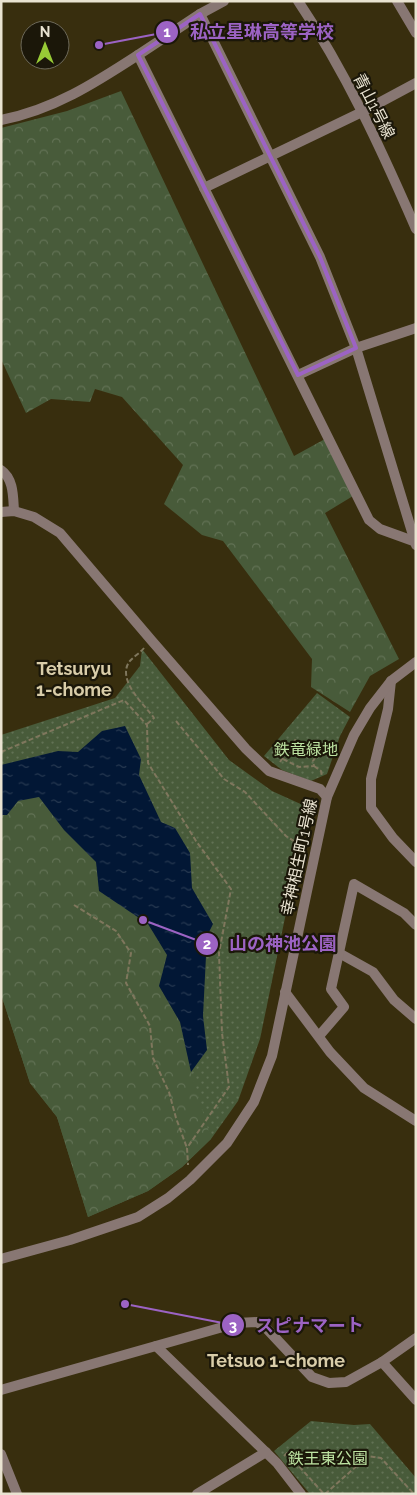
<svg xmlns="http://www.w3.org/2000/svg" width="417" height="1495" font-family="Raleway,'Noto Sans JP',sans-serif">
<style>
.grass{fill:url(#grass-dots)}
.forest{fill:url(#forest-crowns)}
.water{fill:url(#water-ripples)}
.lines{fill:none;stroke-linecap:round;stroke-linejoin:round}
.path{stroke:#7f775d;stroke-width:2;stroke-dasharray:5 2.5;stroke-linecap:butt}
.minor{stroke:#887773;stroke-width:10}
.tertiary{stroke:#887773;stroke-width:10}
.marked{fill:none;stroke:#9c63c4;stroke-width:4;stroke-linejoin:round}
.labels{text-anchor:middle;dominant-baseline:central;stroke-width:4.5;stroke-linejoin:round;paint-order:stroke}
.street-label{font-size:16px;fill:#e9e3d1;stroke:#1b1709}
.park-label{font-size:16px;fill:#bde3a2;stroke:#1b1709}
.neighbourhood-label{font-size:18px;font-weight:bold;fill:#d9cda9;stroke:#1b1709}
.leader{fill:none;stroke:#9c63c4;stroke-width:2}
.callout-dot{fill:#9c63c4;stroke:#1b1709;stroke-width:2}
.mark-label{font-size:15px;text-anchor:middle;font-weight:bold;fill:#fff}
.callout-label{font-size:18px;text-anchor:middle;font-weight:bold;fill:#9c63c4;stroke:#1b1709;stroke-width:4.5;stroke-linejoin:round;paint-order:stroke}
</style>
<defs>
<pattern id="grass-dots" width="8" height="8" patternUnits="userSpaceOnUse" patternTransform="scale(1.25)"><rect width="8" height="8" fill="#485b3a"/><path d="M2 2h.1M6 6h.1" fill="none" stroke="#627255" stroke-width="1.8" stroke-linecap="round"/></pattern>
<pattern id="forest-crowns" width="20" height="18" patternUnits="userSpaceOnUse" patternTransform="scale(1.25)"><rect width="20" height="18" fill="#485b3a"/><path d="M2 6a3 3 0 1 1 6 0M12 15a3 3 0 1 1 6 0" fill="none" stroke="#627255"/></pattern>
<pattern id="water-ripples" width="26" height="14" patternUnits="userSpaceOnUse" patternTransform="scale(1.25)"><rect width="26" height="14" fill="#021735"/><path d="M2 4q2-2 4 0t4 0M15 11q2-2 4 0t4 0" fill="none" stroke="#273951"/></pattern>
</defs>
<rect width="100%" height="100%" fill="#382e0e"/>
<!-- grass -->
<g class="grass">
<path d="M142,649L229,760L272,791L305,806L300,845L260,1039L238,1101L211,1139L182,1167L148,1191L88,1217L57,1117L30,1083L1,994V735L115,698L140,666Z"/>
<path d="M317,693L350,717L340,736L327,774L311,781L282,770L264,756Z"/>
<path d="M311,1421L354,1425L370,1424L416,1478V1494H310L274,1451Z"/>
</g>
<!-- forest -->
<g class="forest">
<path d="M121,91L294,456L325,439L353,496L325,513L399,659L370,676L350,712L311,687L312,659L223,541L202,535L164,504L183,465L122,397L95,389L90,402L51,399L26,413L1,359V128L67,111Z"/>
<path d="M39,797L64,830L96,862L99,891L148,924L167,955L159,986L180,1022L191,1072L211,1139L182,1167L148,1191L88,1217L57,1117L30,1083L1,994V815H7L18,801Z"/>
</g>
<!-- water -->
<path class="water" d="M125,726L141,759L139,775L161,822L175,828L190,853L192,888L213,924L207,936L203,1016L207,1050L191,1072L180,1022L159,986L167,955L148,924L99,891L96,862L64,830L39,797L18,801L7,815H1V765L58,751L78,752L102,731Z"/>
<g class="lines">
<!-- path -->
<g class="path">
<path d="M144,648C140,653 133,657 129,662C117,681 144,704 154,718L147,724"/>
<path d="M176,721L224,779L245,792L286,836L300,845H306"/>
<path d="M1,752L124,700L147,725L148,763L196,841L231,889L219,953L222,1033L229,1087L187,1148L188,1165"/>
<path d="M283,759L299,767L314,766L313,761L321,749"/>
<path d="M280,762L296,739"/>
<path d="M314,766L321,771L322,777"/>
<path d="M74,905L116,931L131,953L126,983L150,1026L153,1058L169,1092L176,1118L187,1148"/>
<path d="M284,1456L287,1453L324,1494"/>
<path d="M325,1494L368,1456L381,1458L414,1494"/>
</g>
<!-- minor -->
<g class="minor">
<path d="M224,1L200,14L138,55L369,520L380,529L416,542"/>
<path d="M397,1L416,33"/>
<path d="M200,14L320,257L356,348L416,545"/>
<path d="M1,120C53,110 95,83 138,55"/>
<path d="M204,188L362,112L416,83"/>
<path d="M298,375L356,348L416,328"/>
<path d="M1,470C14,479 13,497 14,511"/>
<path d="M1,512L14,511L34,517L60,533L152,641L246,749L269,771L320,789L327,797"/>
<path d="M339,953L373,972L394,1000L416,1019"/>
<path d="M285,992L330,1052L364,1088L416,1121"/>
<path d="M319,1036L344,1007L331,989L354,884L404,913L416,925"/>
<path d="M156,1346L277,1463L301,1494"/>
<path d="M382,1362L416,1400"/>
<path d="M197,1494L266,1452"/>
</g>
<!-- tertiary -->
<g class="tertiary">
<path d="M298,1C346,72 382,151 416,229"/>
<path d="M391,681L388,709L371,779V808L393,838L416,862"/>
<path d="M1,1259L70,1240L138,1217L168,1198L190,1180L227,1143L254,1102L272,1056L327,797L354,735L370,708L391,681L416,662"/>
<path d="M1,1390L237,1323L257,1322L267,1329L312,1377L329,1383L346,1382L382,1362L416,1338"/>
<path d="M1,1454L17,1494"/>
</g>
</g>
<!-- marked area -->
<path class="marked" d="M200,14L320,257L356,348L298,375L138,55Z"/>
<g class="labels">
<!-- street labels -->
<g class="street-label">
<text transform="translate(374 106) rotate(63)">青山1号線</text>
<text transform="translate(299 857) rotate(-78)">幸神相生町1号線</text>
</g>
<!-- park labels -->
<g class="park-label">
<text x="306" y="749">鉄竜緑地</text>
<text x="328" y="1458">鉄王東公園</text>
</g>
<!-- neighbourhood labels -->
<g class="neighbourhood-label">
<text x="74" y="668">Tetsuryu<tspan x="74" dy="21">1-chome</tspan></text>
<text x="276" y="1360">Tetsuo 1-chome</text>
</g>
</g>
<!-- callouts -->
<path class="leader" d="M99 45L167 32M143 920L207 944M125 1304L233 1325"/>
<g class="callout-dot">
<circle cx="99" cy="45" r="5"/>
<circle cx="143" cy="920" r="5"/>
<circle cx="125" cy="1304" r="5"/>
<circle cx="167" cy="32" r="12"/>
<circle cx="207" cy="944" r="12"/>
<circle cx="233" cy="1325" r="12"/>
</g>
<g class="mark-label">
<text x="167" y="37">1</text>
<text x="207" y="949">2</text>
<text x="233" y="1331">3</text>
</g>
<g class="callout-label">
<text x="262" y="38">私立星琳高等学校</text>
<text x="283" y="950">山の神池公園</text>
<text x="310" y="1332">スピナマート</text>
</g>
<!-- border -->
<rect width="417" height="1495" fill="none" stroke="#e9e3d1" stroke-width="5"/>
<!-- north arrow -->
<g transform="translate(45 45)"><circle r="24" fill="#1b1709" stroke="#6d6959"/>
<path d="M0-4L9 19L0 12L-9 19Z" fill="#98cb36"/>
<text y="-8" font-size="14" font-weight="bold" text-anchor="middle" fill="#e9e3d1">N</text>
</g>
</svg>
